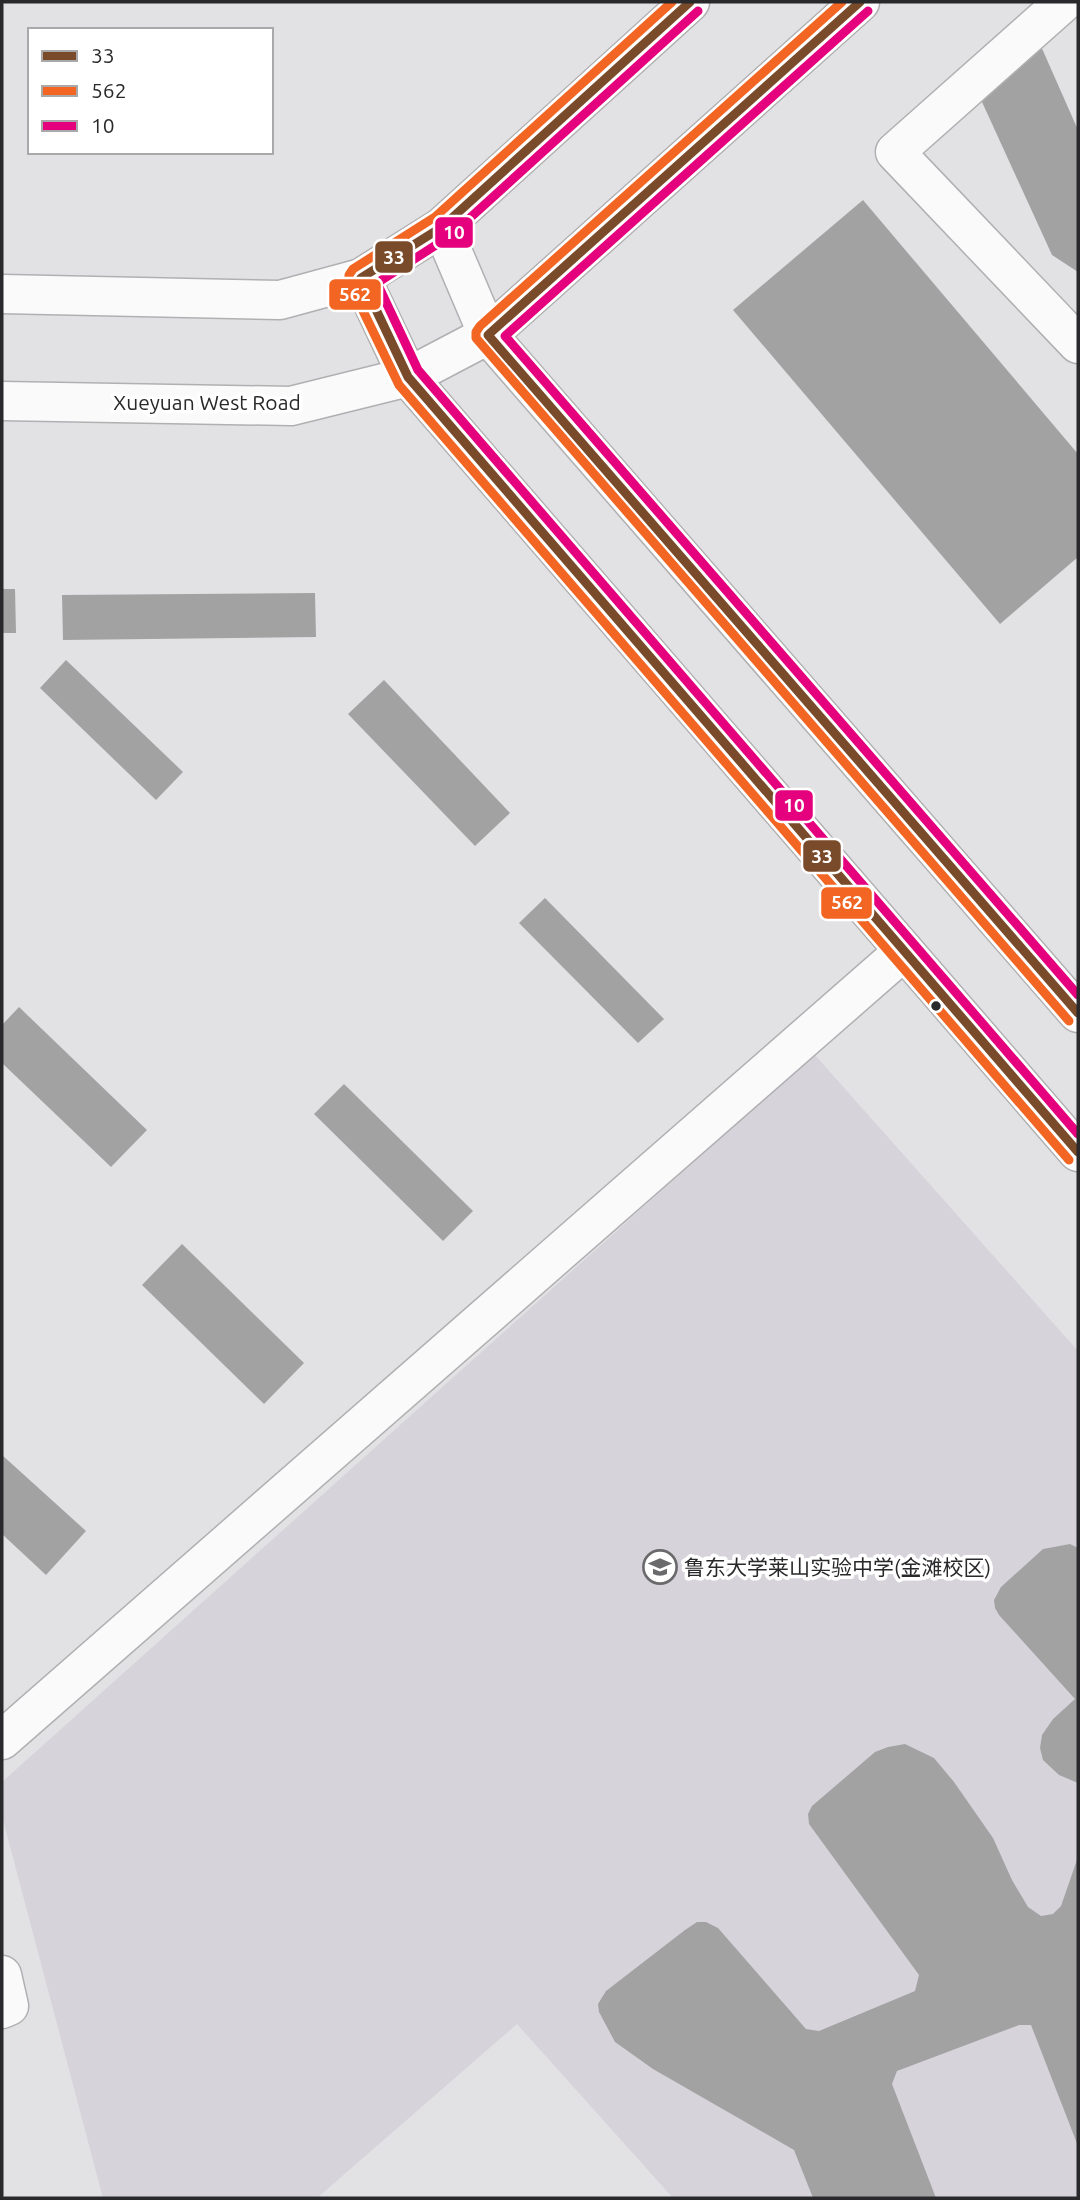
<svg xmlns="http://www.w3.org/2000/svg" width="1080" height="2200" font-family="Ubuntu,'Noto Sans SC',sans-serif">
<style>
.built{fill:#d6d3db}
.building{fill:#a3a2a3}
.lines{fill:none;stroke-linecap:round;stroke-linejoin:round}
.minor-casing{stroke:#b0b0b2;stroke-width:41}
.major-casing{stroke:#b0b0b2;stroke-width:41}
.minor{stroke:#fbfafb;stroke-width:38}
.major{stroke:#fbfafb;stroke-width:38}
.bus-1-casing{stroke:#fff;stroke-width:14}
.bus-2-casing{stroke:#fff;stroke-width:14}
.bus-3-casing{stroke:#fff;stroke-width:14}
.bus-1{stroke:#7a4b2a;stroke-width:9}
.bus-2{stroke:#f26522;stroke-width:9}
.bus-3{stroke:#e5007d;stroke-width:9}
.bus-dot{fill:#29282a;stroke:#fff;stroke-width:2.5}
.labels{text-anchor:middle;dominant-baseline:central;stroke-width:7;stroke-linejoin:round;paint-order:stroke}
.street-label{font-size:21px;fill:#29282a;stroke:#fff}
.poi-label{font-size:21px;fill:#29282a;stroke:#fff;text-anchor:start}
.line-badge{stroke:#fff;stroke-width:2.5}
.badge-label{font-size:19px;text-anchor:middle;font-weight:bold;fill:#fff}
</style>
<rect width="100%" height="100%" fill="#e2e1e4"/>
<!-- built -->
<path class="built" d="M814,1054L1078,1351V2198H673L517,2024L317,2198H103L2,1816V1782Z"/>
<!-- building -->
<g class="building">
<path d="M1040,44L1078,130V272L1052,255L977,91Z"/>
<path d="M863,200L1078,454V557L1000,624L733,310Z"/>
<path d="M2,589H15L16,633H2Z"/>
<path d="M315,593L316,637L63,640L62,595Z"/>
<path d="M66,660L183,772L156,800L40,688Z"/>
<path d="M384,680L510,813L475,846L348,714Z"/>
<path d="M545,898L664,1019L638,1043L519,923Z"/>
<path d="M19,1007L147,1130L111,1167L2,1063V1025Z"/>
<path d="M344,1084L473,1211L443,1241L314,1114Z"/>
<path d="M182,1244L304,1363L264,1404L142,1285Z"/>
<path d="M2,1455L86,1531L46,1575L2,1534Z"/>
<path d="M1070,1544L1078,1548V1783L1059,1775L1043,1760L1040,1748L1042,1735L1053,1719L1075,1699L999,1615L995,1608L994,1600L1001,1587L1043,1549Z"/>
<path d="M905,1744L934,1758L954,1782L993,1838L1012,1880L1028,1907L1041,1916L1053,1914L1061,1906L1078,1857V2146L1031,2025H1019L897,2071L892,2084L936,2198H813L794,2150L653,2069L615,2042L599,2012L598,2004L606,1991L685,1930L697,1922H706L718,1928L806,2029L819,2031L915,1991L919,1975L809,1824L808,1814L812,1806L875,1752L888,1747Z"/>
</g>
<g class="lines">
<!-- minor casing -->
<g class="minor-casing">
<g id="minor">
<path d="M1064,2L895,152L1078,344"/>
<path d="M442,227L488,335L1078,1013"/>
<path d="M361,278L408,377L1078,1152"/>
<path d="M2,1740L904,951"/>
<path d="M2,1975L9,2006L2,2009"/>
</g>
</g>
<!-- major casing -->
<g class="major-casing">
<g id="major">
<path d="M2,294L280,300L361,278L442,227L690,2"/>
<path d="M2,401L291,406L408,377L488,335L860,2"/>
</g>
</g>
<!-- minor -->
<use href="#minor" class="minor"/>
<!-- major -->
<use href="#major" class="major"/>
<!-- bus-1 casing -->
<g class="bus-1-casing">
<g id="bus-1">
<path d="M690,2L442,227L361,278L408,377L1078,1152"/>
<path d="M860,2L488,335L1078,1013"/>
</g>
</g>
<!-- bus-2 casing -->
<g class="bus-2-casing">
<g id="bus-2">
<path d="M672,2L435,217L353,269L349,275V282L399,385L1069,1160"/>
<path d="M842,2L480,326L476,332V338L1069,1021"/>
</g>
</g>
<!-- bus-3 casing -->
<g class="bus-3-casing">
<g id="bus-3">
<path d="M698,11L450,236L377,283L418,370L1078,1134"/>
<path d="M868,11L505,336L1078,995"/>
</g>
</g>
<!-- bus-1 -->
<use href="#bus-1" class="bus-1"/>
<!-- bus-2 -->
<use href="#bus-2" class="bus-2"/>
<!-- bus-3 -->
<use href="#bus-3" class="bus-3"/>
</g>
<!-- icons -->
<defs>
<g id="school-ring" transform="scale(1.75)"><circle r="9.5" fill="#fff" stroke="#6a696b" stroke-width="1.5"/><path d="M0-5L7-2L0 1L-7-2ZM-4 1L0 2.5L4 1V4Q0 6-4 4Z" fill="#6a696b"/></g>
</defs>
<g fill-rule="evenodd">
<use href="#school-ring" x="660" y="1567"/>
</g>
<!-- markers -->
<circle class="bus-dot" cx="936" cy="1006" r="6"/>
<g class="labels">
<!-- street labels -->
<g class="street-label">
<text x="207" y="402">Xueyuan West Road</text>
</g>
<!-- poi labels -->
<g class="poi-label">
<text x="684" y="1567">鲁东大学莱山实验中学(金滩校区)</text>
</g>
</g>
<g class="line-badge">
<rect x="434" y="216" width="40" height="33" rx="7" fill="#e5007d"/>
<rect x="374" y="240" width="40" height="34" rx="7" fill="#7a4b2a"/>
<rect x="328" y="278" width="54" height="33" rx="7" fill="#f26522"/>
<rect x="774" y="789" width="40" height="33" rx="7" fill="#e5007d"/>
<rect x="802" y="839" width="40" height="34" rx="7" fill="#7a4b2a"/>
<rect x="820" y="886" width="53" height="34" rx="7" fill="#f26522"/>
</g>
<g class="badge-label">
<text x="454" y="239">10</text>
<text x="394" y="264">33</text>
<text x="355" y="301">562</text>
<text x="794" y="812">10</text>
<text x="822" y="863">33</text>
<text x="847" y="909">562</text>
</g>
<!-- border -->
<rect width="1080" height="2200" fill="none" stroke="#29282a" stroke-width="7"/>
<!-- legend -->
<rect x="28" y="28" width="245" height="126" fill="#ffffff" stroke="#a9a9aa" stroke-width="2"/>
<rect x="42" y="51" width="35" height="10" fill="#7a4b2a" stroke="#a9a9aa" stroke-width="2"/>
<text x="91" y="63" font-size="21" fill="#29282a">33</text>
<rect x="42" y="86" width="35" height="10" fill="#f26522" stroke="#a9a9aa" stroke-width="2"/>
<text x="91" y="98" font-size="21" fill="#29282a">562</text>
<rect x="42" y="121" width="35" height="10" fill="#e5007d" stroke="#a9a9aa" stroke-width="2"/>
<text x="91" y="133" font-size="21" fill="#29282a">10</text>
</svg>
